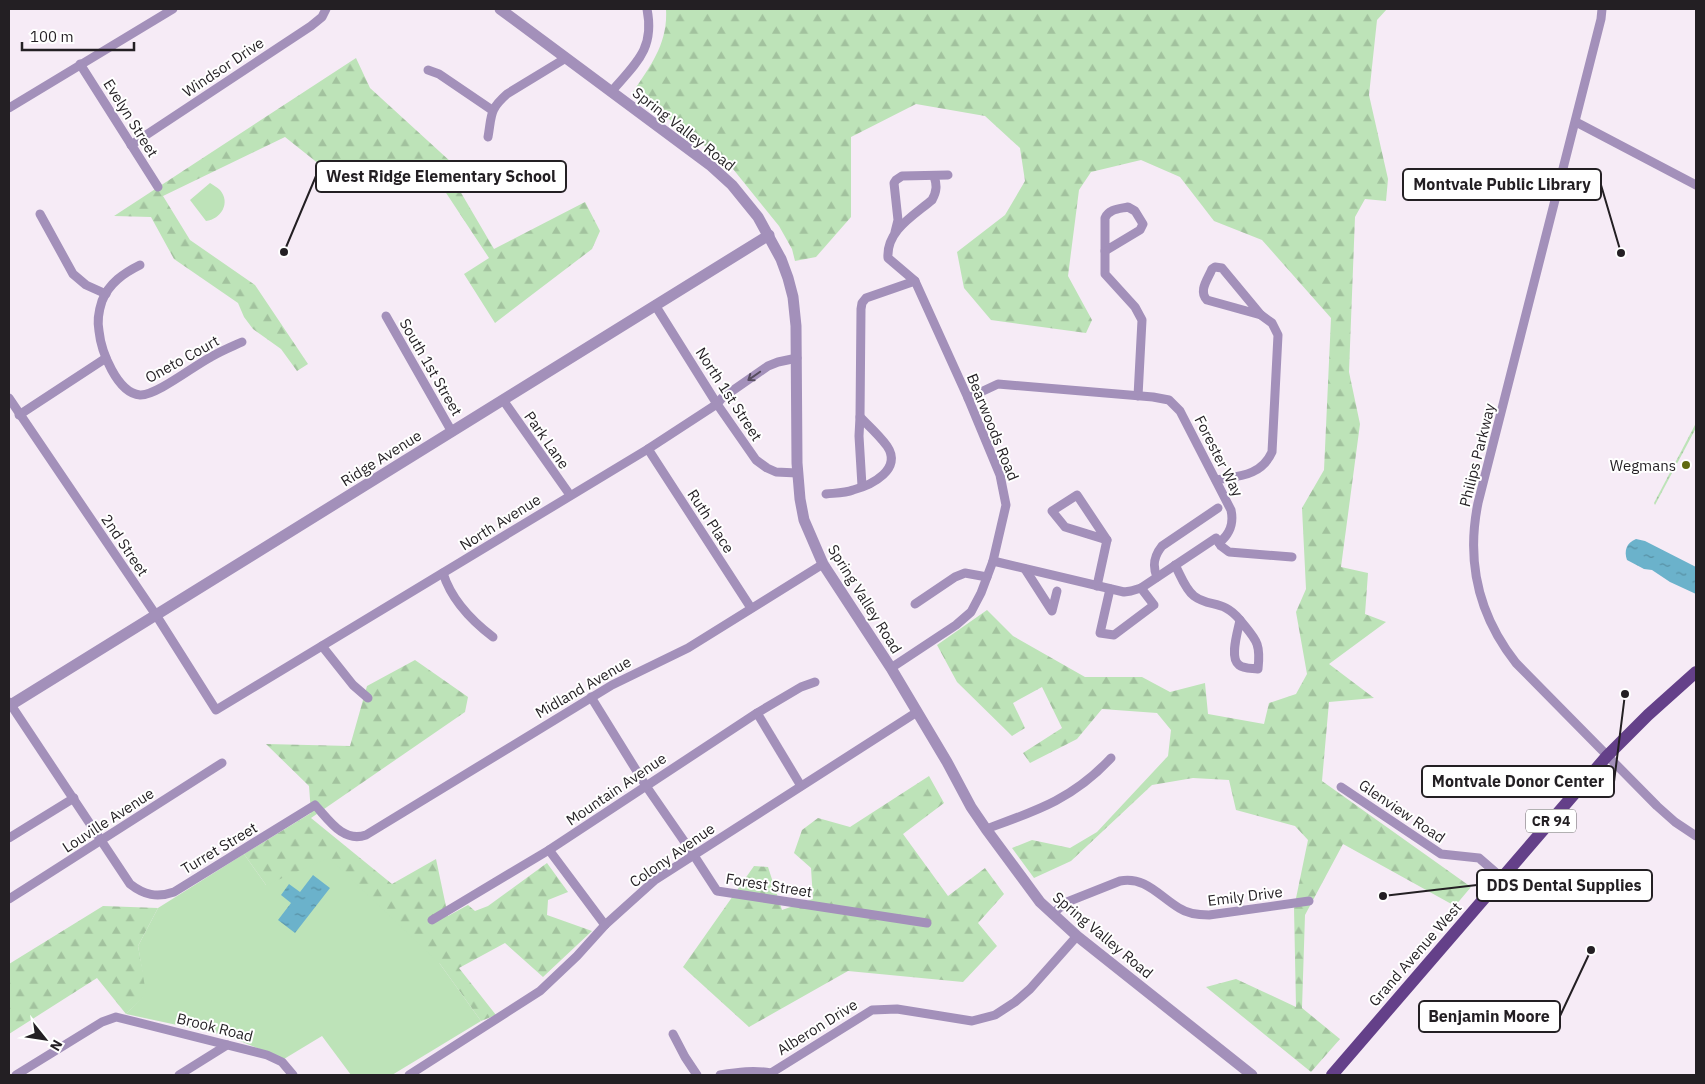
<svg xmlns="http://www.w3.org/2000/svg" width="1705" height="1084" font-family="'IBM Plex Sans',sans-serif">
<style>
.grass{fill:url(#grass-dots)}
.forest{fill:url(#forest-firs)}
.park{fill:#bde3b8}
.water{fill:url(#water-ripples)}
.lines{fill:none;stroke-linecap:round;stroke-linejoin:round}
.minor{stroke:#a390ba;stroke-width:9}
.tertiary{stroke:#a390ba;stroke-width:11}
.primary{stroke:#644089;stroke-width:12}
.oneway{stroke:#564c5f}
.poi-dot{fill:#606a10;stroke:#fff;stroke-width:2}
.labels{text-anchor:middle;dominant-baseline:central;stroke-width:4;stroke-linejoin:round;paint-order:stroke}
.shield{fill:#fff;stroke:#656265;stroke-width:1}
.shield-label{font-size:14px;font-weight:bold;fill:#231f23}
.street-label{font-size:15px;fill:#231f23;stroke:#fff}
.poi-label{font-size:15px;fill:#231f23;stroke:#fff;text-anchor:end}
.leader{fill:none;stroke:#231f23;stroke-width:2}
.callout-dot{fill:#231f23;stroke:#fff;stroke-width:2}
.callout{fill:#fff;stroke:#231f23;stroke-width:2}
.callout-label{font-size:16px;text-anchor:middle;font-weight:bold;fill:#231f23}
</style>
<defs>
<pattern id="grass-dots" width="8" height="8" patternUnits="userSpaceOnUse" patternTransform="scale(1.25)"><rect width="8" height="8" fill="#bde3b8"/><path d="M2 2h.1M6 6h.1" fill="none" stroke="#a2c29e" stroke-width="1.8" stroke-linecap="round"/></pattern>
<pattern id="forest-firs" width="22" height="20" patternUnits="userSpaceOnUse" patternTransform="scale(1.25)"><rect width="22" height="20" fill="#bde3b8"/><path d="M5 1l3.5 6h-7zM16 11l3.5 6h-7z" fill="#a2c29e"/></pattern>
<pattern id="water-ripples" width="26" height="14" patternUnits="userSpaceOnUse" patternTransform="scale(1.25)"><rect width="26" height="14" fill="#6bb2cb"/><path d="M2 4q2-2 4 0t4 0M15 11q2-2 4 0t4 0" fill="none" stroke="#5890a4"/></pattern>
</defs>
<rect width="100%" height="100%" fill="#f6ebf6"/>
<!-- grass -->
<path class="grass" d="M1696,423V428L1655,505L1654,503Z"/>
<!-- forest -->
<g class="forest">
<path d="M666,9H1387L1377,20L1369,95L1388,179L1386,201L1365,199L1355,217L1349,372L1360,424L1341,567L1368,573L1365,614L1386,622L1329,664L1374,698L1329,702L1322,781L1471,887L1455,906L1343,844L1305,915L1302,1008L1340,1039L1311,1072L1206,987L1236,979L1296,1007L1294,908L1308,840L1295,826L1236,810L1229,780L1193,778L1152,785L1071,861L1034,878L1012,848L1032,840L1070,848L1097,832L1168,756L1171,730L1157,713L1102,709L1077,739L1030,763L1023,753L1062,728L1042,687L1013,703L1025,728L1012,736L957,682L937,645L987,610L1013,636L1085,677H1142L1170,692L1205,683L1208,714L1264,724L1269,703L1296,694L1307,674L1296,612L1306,589L1302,508L1324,470L1331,318L1262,240L1214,221L1180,177L1141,160L1091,172L1079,190L1068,276L1092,320L1086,333L991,320L964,288L957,252L1005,215L1025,181L1020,148L985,116L916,104L851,137V217L816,257L795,261L792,249L779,226L729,164L633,92C651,65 668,43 666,9Z"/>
<path d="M356,58L370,88L451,162L460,191L494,249L585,202L600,231L592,249L495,323L464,274L489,258L425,161L349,188L285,137L163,196L190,240L255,285L308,364L297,371L281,349L253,329L244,317L238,303L174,259L151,217L114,216Z"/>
<path d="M415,660L468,697L465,712L311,818L392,884L436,859L448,916L468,905L475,911L488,906L547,863L568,892L548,900L547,915L592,931L543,977L505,943L459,968L496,1015L481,1021L440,964L266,885L244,854L311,813L309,786L266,744L350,746L367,686Z"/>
<path d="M929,776L944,803L903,834L948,896L985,868L1004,894L978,923L997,946L963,982L848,971L749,1027L683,967L754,866L768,867L782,910L813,899L811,868L794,853L802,830L818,818L850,827Z"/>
<path d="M103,906L158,908L138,946L147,993L126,1014L97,978L9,1034V964Z"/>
</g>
<!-- park -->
<g class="park">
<path d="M210,183C213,185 217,187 220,190C231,203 221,219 206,221L190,200Z"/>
<path d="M244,854L266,885L329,858L440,964L481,1021L392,1075H351L322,1036L284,1059L228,1036L126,1014L146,993L138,946L158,908Z"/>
</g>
<!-- water -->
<g class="water">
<path d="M1636,539L1645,541L1696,567V594L1670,582L1652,570L1644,569L1627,560C1624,551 1626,543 1636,539Z"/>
<path d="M313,875L330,888L295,933L278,920L291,903L281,895L289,884L300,892Z"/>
</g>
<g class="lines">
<!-- minor -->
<g class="minor">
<path d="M1602,9L1601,19L1478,503C1466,562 1479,616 1516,663L1657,806L1675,822L1696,836"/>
<path d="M80,64L158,187"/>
<path d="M428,70L439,74L492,110"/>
<path d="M611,92C636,63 655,49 647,9"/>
<path d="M9,108L173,9"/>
<path d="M1576,122L1696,185"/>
<path d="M488,137C492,114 489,110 507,94L566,58"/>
<path d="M131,145L311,26L322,17L326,9"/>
<path d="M1128,207L1135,211L1143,224L1140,230L1105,251V218C1109,209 1119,209 1128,207Z"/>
<path d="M40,214L73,274L86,285L106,294"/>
<path d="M895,232L898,220L894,183L896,180L902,176L948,175"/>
<path d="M1105,251V274L1135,307L1142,320L1138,396"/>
<path d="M140,265C124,273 109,283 102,301C99,310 97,321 99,331C101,351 117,393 140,395C156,396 195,365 211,357C221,351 231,347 242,342"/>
<path d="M1215,267L1222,268L1261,315L1207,300C1198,291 1208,279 1212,269Z"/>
<path d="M655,305L717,404L756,460L767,468L776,472L797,473"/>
<path d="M386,316L452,432"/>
<path d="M9,398L156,615L216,710L648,449L717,404L722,398L768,366L778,362L797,358"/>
<path d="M968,398L998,384L1153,397L1169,400L1180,411L1231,510C1234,524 1230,534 1219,543"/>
<path d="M503,400L570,495"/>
<path d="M19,415L106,358"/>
<path d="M648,449L751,608"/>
<path d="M1216,480C1239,476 1261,476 1272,452L1278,335L1272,323L1261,315"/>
<path d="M862,486L859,436L860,417L861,309L862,303L866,298L915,281"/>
<path d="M826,494C835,493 845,493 853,490C872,485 903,469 887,446C880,436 869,426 860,417"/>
<path d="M1077,495L1107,540L1065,527L1052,511Z"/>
<path d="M993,561L1124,592L1131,591L1141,588L1216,538L1221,546L1229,552L1292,557"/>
<path d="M1175,565C1180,574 1185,589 1194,596C1210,608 1223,599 1240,620"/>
<path d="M1025,569L1052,611L1057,591"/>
<path d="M443,573C451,599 472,621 493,637"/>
<path d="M1157,577C1152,565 1154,556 1162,546L1218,508"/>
<path d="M1097,586L1107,540"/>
<path d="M1110,589L1100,633L1114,635L1154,605L1141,588"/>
<path d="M915,604L955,577L965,573L987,577"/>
<path d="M1240,620C1256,640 1261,642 1258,669C1252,668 1244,669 1239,665C1229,658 1238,631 1240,620Z"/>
<path d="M322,646L353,685L368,698"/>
<path d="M891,668L956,625L971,612L981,593L993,561L1006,505L1000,475L968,398L915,281L888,258C886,231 913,216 932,200C937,191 937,185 934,176"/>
<path d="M591,697L646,786L693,854L717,891L927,923"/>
<path d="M9,702L130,884C144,895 157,898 174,892L315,805C329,820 343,843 366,835L612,685L688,648L823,564"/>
<path d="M757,713L801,786"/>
<path d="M1341,787L1441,854L1479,858L1502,878"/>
<path d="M986,829C1036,811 1073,799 1111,758"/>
<path d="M9,838L74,798"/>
<path d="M549,850L605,925"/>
<path d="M9,899L222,763"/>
<path d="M1052,914L1067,902L1120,881C1145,876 1159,896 1179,908C1188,914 1198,915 1209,915L1309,901"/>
<path d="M432,920L549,850L757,713L801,687L815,682"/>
<path d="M673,1034L685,1057L697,1075"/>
<path d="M16,1075L102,1022L116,1017L267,1055L282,1062L293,1075"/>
<path d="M179,1075L227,1045"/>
<path d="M409,1075L540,991L577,956L605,925L655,880L917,712"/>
<path d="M720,1075C738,1072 754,1070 771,1073L872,1010L897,1009L972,1021L995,1015L1015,1002L1030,989L1077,936"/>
</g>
<!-- tertiary -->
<g class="tertiary">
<path d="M500,9L710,165L732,185L758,217L781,259L788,278L793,297L796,326L797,463L800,499L804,520L823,564L891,668L947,762L971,807L986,829L1040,902L1077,936L1252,1075"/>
<path d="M9,706L769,235"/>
</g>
<!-- primary -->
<path class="primary" d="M1332,1075L1607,756L1648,715L1696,672"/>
</g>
<!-- one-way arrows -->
<defs><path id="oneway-shaft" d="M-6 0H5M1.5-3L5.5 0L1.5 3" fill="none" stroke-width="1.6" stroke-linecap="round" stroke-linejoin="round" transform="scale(1.25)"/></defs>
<use class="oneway" href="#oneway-shaft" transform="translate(754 376) rotate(145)"/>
<!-- markers -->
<circle class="poi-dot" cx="1686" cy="465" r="5"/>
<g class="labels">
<!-- shield labels -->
<rect class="shield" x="1526" y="809.5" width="50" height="23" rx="4"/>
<g class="shield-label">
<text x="1551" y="821">CR 94</text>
</g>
<!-- street labels -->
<g class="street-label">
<text transform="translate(223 67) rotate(-34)">Windsor Drive</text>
<text transform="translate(131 118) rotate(58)">Evelyn Street</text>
<text transform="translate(684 129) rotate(38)">Spring Valley Road</text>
<text transform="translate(182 359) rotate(-29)">Oneto Court</text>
<text transform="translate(431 367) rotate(60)">South 1st Street</text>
<text transform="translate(729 394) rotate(57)">North 1st Street</text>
<text transform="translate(993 427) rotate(68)">Bearwoods Road</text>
<text transform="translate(547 440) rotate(55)">Park Lane</text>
<text transform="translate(1477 455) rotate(-76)">Philips Parkway</text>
<text transform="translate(1219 456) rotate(63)">Forester Way</text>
<text transform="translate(381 458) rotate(-32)">Ridge Avenue</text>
<text transform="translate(711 521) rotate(57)">Ruth Place</text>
<text transform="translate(500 522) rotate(-32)">North Avenue</text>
<text transform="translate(125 545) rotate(56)">2nd Street</text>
<text transform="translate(865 599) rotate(58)">Spring Valley Road</text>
<text transform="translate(583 687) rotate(-30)">Midland Avenue</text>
<text transform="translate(616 789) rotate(-34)">Mountain Avenue</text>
<text transform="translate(1402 811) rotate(34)">Glenview Road</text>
<text transform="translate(108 820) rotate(-33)">Louville Avenue</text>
<text transform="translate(219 848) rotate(-31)">Turret Street</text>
<text transform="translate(672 855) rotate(-35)">Colony Avenue</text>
<text transform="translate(769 885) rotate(9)">Forest Street</text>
<text transform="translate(1245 896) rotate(-7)">Emily Drive</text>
<text transform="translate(1103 935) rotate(40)">Spring Valley Road</text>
<text transform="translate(1415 954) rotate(-49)">Grand Avenue West</text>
<text transform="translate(215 1027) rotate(14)">Brook Road</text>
<text transform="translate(817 1027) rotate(-32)">Alberon Drive</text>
</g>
<!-- poi labels -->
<g class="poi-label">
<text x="1676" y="465">Wegmans</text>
</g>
</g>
<!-- callouts -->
<path class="leader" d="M284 252L316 176M1621 253L1601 185M1625 694L1614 782M1383 896L1477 885M1591 950L1560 1016"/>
<g class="callout-dot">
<circle cx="284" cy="252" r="5"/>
<circle cx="1621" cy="253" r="5"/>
<circle cx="1625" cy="694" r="5"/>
<circle cx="1383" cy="896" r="5"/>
<circle cx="1591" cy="950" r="5"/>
</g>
<g class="callout">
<rect x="316" y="161" width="250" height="31" rx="5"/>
<rect x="1403" y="169" width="198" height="31" rx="5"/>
<rect x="1422" y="766" width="192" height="31" rx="5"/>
<rect x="1477" y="870" width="175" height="31" rx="5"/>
<rect x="1419" y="1001" width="141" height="31" rx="5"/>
</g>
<g class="callout-label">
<text x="441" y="182">West Ridge Elementary School</text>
<text x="1502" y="190">Montvale Public Library</text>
<text x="1518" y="787">Montvale Donor Center</text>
<text x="1564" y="891">DDS Dental Supplies</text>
<text x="1489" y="1022">Benjamin Moore</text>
</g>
<!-- border -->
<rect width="1705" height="1084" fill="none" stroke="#231f23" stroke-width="20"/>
<!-- north arrow -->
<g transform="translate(45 1039) rotate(120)" stroke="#ffffff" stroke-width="4" paint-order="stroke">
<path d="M0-4L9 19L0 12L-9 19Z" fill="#231f23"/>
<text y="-8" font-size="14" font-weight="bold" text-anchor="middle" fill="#231f23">N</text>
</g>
<!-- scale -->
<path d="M22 42v8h112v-8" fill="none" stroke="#231f23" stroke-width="2.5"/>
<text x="30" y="42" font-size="15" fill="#231f23" stroke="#ffffff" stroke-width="4" paint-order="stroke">100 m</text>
</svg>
